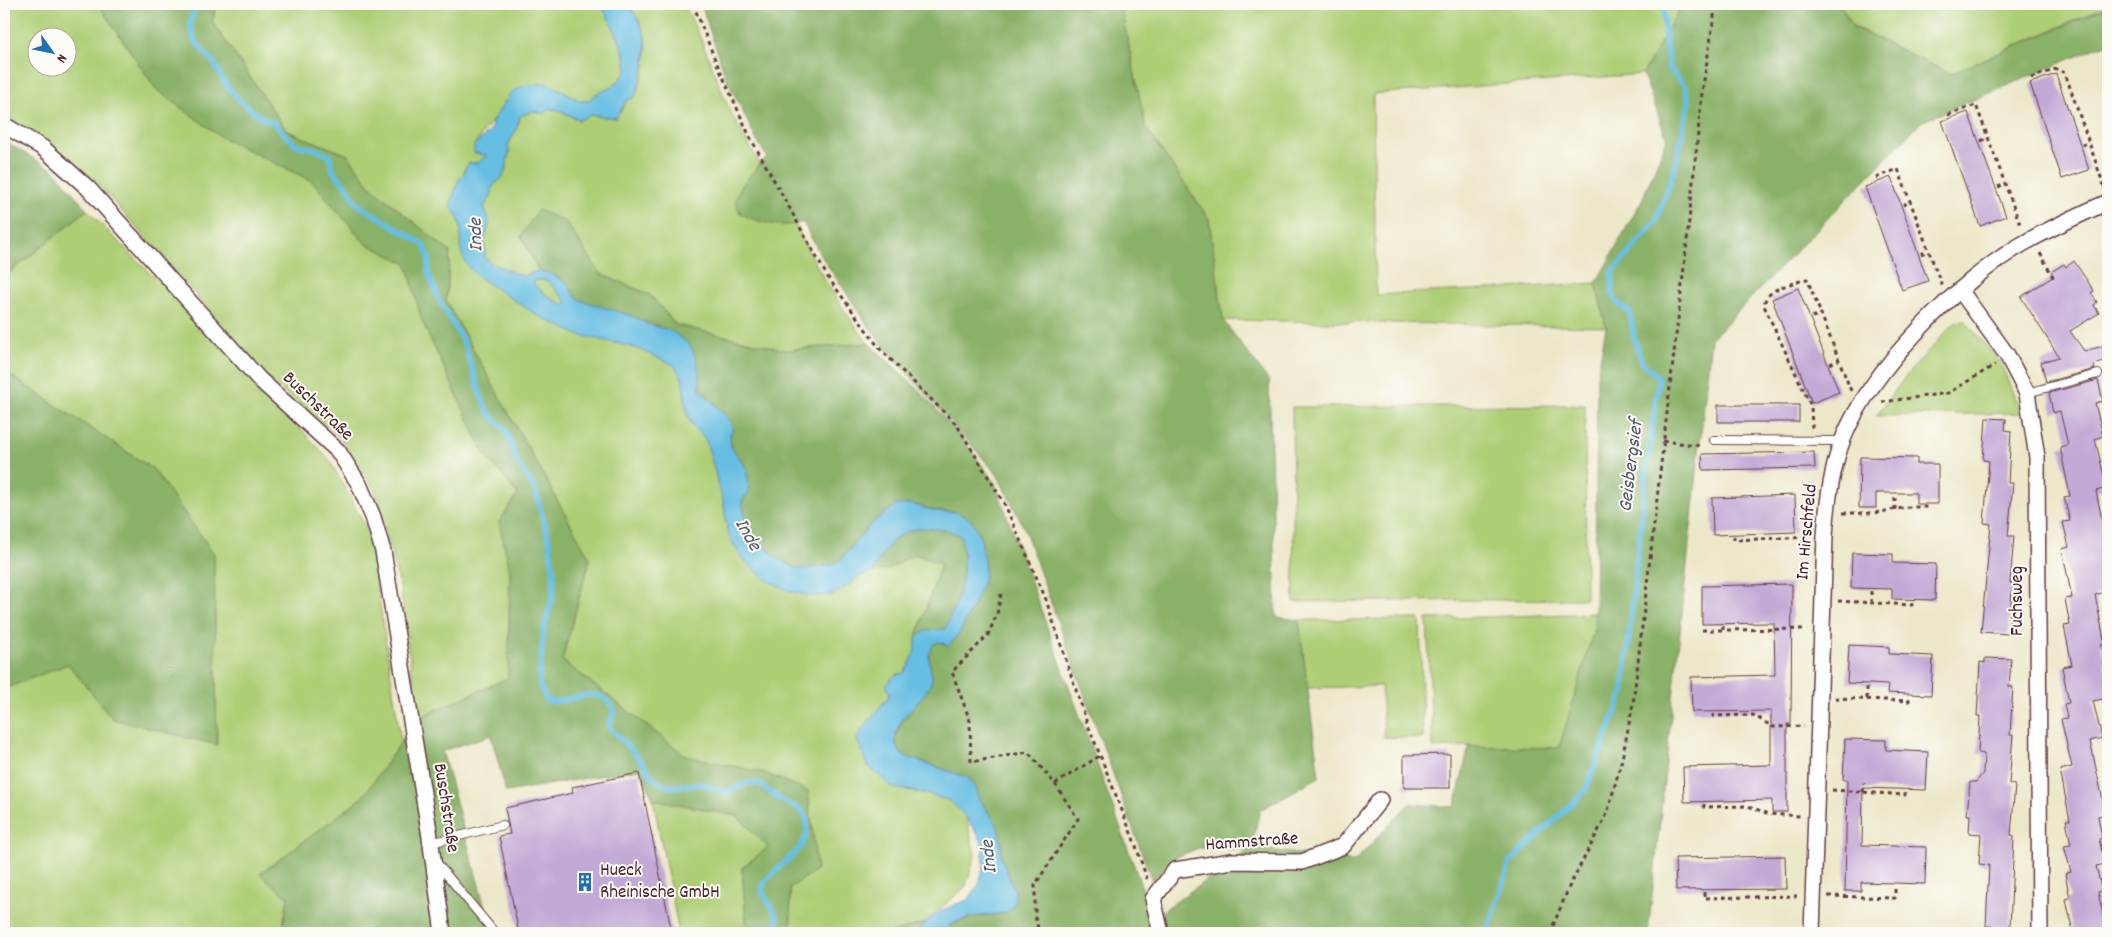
<svg xmlns="http://www.w3.org/2000/svg" width="2112" height="937" font-family="Dekko,sans-serif">
<style>
.green{fill:#aece76;stroke:#7c7650;fill-rule:evenodd}
.forest{fill:#8ab167;stroke:#6a6849}
.water{fill:#66bee3;stroke:#586e87;fill-rule:evenodd}
.lines{fill:none;stroke-linecap:round;stroke-linejoin:round}
.stream{stroke:#66bee3;stroke-width:5.5}
.building{fill:#c3a9d6}
.lane-casing{stroke:#623d43;stroke-width:10}
.street-casing{stroke:#623d43;stroke-width:18}
.path{stroke:#623d43;stroke-width:3;stroke-dasharray:4 4;stroke-linecap:butt}
.lane{stroke:#fff;stroke-width:8}
.street{stroke:#fff;stroke-width:15}
.labels{text-anchor:middle;dominant-baseline:central;stroke-width:4;stroke-linejoin:round;paint-order:stroke}
.street-label{font-size:19px;fill:#4a1f2b;stroke:#fdfcf7}
.poi-label{font-size:19px;fill:#4a1f2b;stroke:#fdfcf7;text-anchor:start}
.water-label{font-size:20px;font-style:italic;fill:#54576b;stroke:#fdfcf7}
</style>
<rect width="100%" height="100%" fill="#fdfcf7"/>
<filter id="ink" filterUnits="userSpaceOnUse"><feTurbulence type="fractalNoise" baseFrequency=".02" numOctaves="2"/><feDisplacementMap in="SourceGraphic" scale="10" xChannelSelector="R" yChannelSelector="G"/><feConvolveMatrix kernelMatrix="1 2 1 2 8 2 1 2 1" color-interpolation-filters="sRGB"/></filter>
<filter id="wash" filterUnits="userSpaceOnUse"><feTurbulence type="fractalNoise" baseFrequency=".0096" numOctaves="4" result="noise"/><feDisplacementMap in="SourceGraphic" scale="20" xChannelSelector="R" yChannelSelector="G"/><feGaussianBlur stdDeviation="1.12" result="paint"/><feColorMatrix in="noise" values="0 0 0 0 0 0 0 0 0 0 0 0 0 0 0 0 0 1.4 0 .05"/><feComposite in="paint" operator="in"/></filter>
<g filter="url(#wash)">
<rect width="100%" height="100%" fill="#ede7c9"/>
<!-- green -->
<g class="green">
<path d="M4,4H98L156,89L221,137L312,181L365,243L407,264L422,321L484,453L518,495L499,522L510,571L508,678L418,718L400,586L375,490L339,436L265,377L173,268L92,178L4,115ZM38,38H68V68H38Z"/>
<path d="M215,4H601C612,26 626,46 627,71L614,86L596,94L588,101H580L558,88L503,103L501,109L474,145L479,154L486,155C482,162 476,163 469,164L464,170V175L459,179L450,207C472,227 448,252 479,277C484,282 492,285 498,289C517,301 535,316 556,324C591,336 627,343 660,358C664,360 671,362 674,365C688,378 682,399 687,415C691,426 703,432 707,443C719,472 724,504 728,535L792,592L812,596L831,595L849,585L861,575L889,569L914,554L941,564L916,639V653L904,673L897,674L890,694L857,739L867,765L907,791L925,793L950,801L966,817L975,855L966,886L924,923L891,933H791L790,888L765,773L686,756L562,660L590,559L446,301L450,252L371,187L348,155L287,131L213,23Z"/>
<path d="M627,4H684L701,39L730,112L760,164L741,186L740,213C757,222 775,224 795,224C815,267 839,305 868,343L786,350L676,325L650,295L601,274L566,222L521,236L539,271L523,276L490,263L485,257L484,239L489,226L484,207L489,199L492,187L502,178L506,168L509,153L508,145L516,130L520,116L533,111L539,113L549,108L561,111L579,120L591,115L607,117L620,113L627,100L635,97C649,62 654,35 627,4Z"/>
<path d="M1120,4H1682L1643,74L1373,94L1376,295L1596,283L1606,327L1223,320L1209,219L1146,128Z"/>
<path d="M1840,4H2105V7L1950,74L1853,26Z"/>
<path d="M87,210L199,322L329,459L369,533L401,742L362,798L261,873L288,897L282,933H4V689L68,664L113,719L217,745L214,554L153,469L8,374H4V277Z"/>
<path d="M535,280H544L549,282L566,301V305C555,303 541,291 533,283Z"/>
<path d="M1965,321L2000,362L2021,413L1876,416L1906,376L1955,322Z"/>
<path d="M1585,405L1586,599L1294,602L1292,407Z"/>
<path d="M1595,613V627L1559,749L1469,746L1433,748L1427,619Z"/>
<path d="M1420,619L1423,738L1384,737L1381,686L1307,688L1299,620Z"/>
<path d="M653,799L737,816L768,847L742,868L747,933H679Z"/>
</g>
<!-- forest -->
<g class="forest">
<path d="M98,4H215L213,23L287,131L348,155L371,187L450,252L446,301L590,559L562,660L686,756L765,773L808,791L817,870L790,888L791,933H747L742,868L768,847L737,816L653,799L640,769L506,792L491,735L442,751L492,933H282L288,897L260,874L362,798L418,718L508,678L510,571L499,522L518,494L484,453L422,321L407,264L365,243L312,181L221,137L156,89Z"/>
<path d="M701,4H1120L1146,128L1209,219L1223,320L1269,381L1276,617L1299,620L1319,777L1260,810L1251,848L1355,861L1409,804L1455,807L1469,746L1559,748L1595,627L1597,377L1606,327L1596,283L1642,200L1667,139L1643,74L1682,4H1840L1853,27L1950,74L2105,8V4H2108V43L1921,122L1711,339L1648,933H941C960,916 983,917 1007,913L1015,903V892L1001,856V841L986,807L979,800L976,788L969,778L902,755L898,750L895,738L901,723L915,704L930,665L929,656L933,645L938,642L944,643L947,647L959,634L972,608L985,571L981,539L956,512L935,511L912,504L896,505L870,525L840,560L831,565L804,569L795,568L776,557L756,539L746,522L742,501L749,491L748,481L747,470L742,461L731,447L730,435L733,428L727,417L700,389L699,371L658,326L580,300C574,295 572,288 566,283C559,277 549,273 539,271L521,236L538,210L566,222L601,274L650,295L676,325L786,350L868,343L913,384L960,435L995,483L1153,918L1250,849L1198,848L1175,858L1152,881L1024,528L997,474L879,341L820,254L803,222C783,229 759,223 740,213L735,200L741,186L767,157L757,141L725,75Z"/>
<path d="M4,141L55,171L87,210L4,277Z"/>
<path d="M4,374H8L153,469L214,554L217,745L113,719L68,664L4,689Z"/>
<path d="M925,527L951,531L961,536C968,571 960,597 945,629C932,630 925,629 916,639L941,564L914,554L889,569L873,572C884,548 898,529 925,527Z"/>
<path d="M924,923L918,933H891Z"/>
</g>
<!-- water -->
<path class="water" d="M601,4H627C655,36 647,61 635,97L627,100L616,118L591,115L579,120L561,111L549,108L545,114L533,111L520,116L516,130L508,145L509,153L506,168L502,178L492,187V194L484,207L488,217L489,226L484,239L485,257L490,263L523,276L539,271L550,273L568,284L573,294L580,300L632,316L650,325L669,330L679,336L690,345L696,358L699,371L700,389L727,417L733,428L730,435L731,447L742,461L747,470L748,481L749,491L742,501L746,522L756,539L776,557L795,568L804,569L831,565L840,560L870,525L896,505L912,504L935,511L956,512L967,517L974,523L981,539L985,571L981,588L972,608L959,634L947,647L944,643L938,642L933,645C932,648 930,653 929,656C928,665 934,673 931,683C923,705 879,726 902,755L969,778L976,788L979,800L997,824L1001,841V856L1015,892V903L1007,913C984,916 958,915 941,933H918C929,915 949,906 968,900L979,884L984,865L982,842L966,817L950,801L925,793L893,788L867,765L857,739L864,727L890,695L886,686C891,678 895,674 904,673C912,660 916,655 916,639C925,628 932,630 945,629C960,597 968,571 961,536C952,531 945,530 935,529C902,524 886,544 873,572L861,575L849,585L832,595L812,596L792,592L768,581L742,558L728,535L724,504L706,440L694,427L688,415L682,378L674,365L633,347L578,335L537,315L481,279L469,268L464,259L460,248L461,226L457,214L450,207L459,179L464,175V171L469,163H478L486,155L474,153V145L491,130L492,122L510,94L522,86L547,83L580,101H588L596,94L614,86L627,71C626,46 612,26 601,4ZM535,280H544L549,282L566,301V305C555,303 540,291 533,283Z"/>
<g class="lines">
<!-- stream -->
<g class="stream">
<path d="M196,4L190,22L194,40L214,63L224,82L239,100L259,116L274,123L296,145L315,149L330,156L332,169L348,188L357,204L423,244L429,258L428,272L438,298L464,343L480,393L488,412L506,431L517,462L535,489L550,544L554,576L553,595L544,628L539,682L546,700C571,707 597,678 614,710L609,727L639,758L651,776L657,781L670,787L701,784L725,792L748,783H758L778,798L801,810L807,819L806,836L799,849L764,882L762,891L777,916V933"/>
<path d="M1487,933L1510,862L1585,791L1623,693L1646,475L1659,378L1642,362L1634,338L1630,313L1616,301L1612,292V273L1656,221L1675,168L1689,103L1685,86L1670,69L1666,46L1663,4"/>
</g>
</g>
<g id="blocks">
<!-- building -->
<g class="building">
<path d="M2056,74L2089,170L2062,179L2030,83Z"/>
<path d="M1968,112L2006,216L1980,226L1942,121Z"/>
<path d="M1891,177L1928,281L1902,290L1865,187Z"/>
<path d="M2074,261L2094,291L2091,293L2097,302L2094,305L2099,313L2070,331L2084,351L2104,346L2107,360L2094,364L2095,369L2046,382L2041,362L2059,357L2021,297L2054,276L2051,272L2064,264L2066,267Z"/>
<path d="M1798,288L1839,392L1812,403L1772,299Z"/>
<path d="M2098,380L2103,401L2095,403L2103,436L2095,439L2107,488L2096,491L2108,548V591L2095,595L2105,644L2101,645L2106,662H2104L2108,682V698L2093,701L2102,738L2090,741L2106,814L2098,816L2102,838L2099,839L2105,864L2096,866L2102,891L2098,892L2107,933H2073L2066,899L2070,898L2065,874L2071,872L2064,846L2071,845L2066,820H2070L2060,770L2072,767L2061,719L2067,718L2064,704L2069,703L2062,667L2072,665L2064,626L2070,625L2065,599L2072,598L2062,549L2069,547L2063,522L2070,521L2064,497L2070,496L2060,447L2068,445L2060,411L2053,413L2049,393Z"/>
<rect x="1718" y="405" width="81" height="17"/>
<path d="M1986,418L2006,419L2005,430L2011,431L2008,483H2013L2008,536H2014L2010,583H2013L2008,634L1981,632L1991,524L1984,523L1989,461L1983,460Z"/>
<path d="M1814,452L1815,468L1703,470L1702,454Z"/>
<path d="M1860,457L1917,458V464H1938V504H1916V493H1876V508H1859Z"/>
<path d="M1795,495L1796,532L1713,535L1712,498Z"/>
<path d="M1852,553L1893,554V563L1936,564L1935,600L1892,599V589L1851,588Z"/>
<path d="M1792,584L1791,724H1787V812H1772V800L1684,802L1683,767L1771,765V711L1692,712L1691,677L1775,675L1774,623L1702,624V586Z"/>
<path d="M1849,645L1889,647V654L1933,656L1931,695L1887,693L1888,685L1847,683Z"/>
<path d="M1985,658L2011,659L2009,687H2013L2010,735H2013L2009,784L2015,785L2011,835L2014,836L2010,927L1986,926L1989,865L1979,864L1981,834L1969,833L1970,815H1967L1970,782H1976L1983,773L1984,754L1978,753L1980,716H1977L1980,662L1985,663Z"/>
<path d="M1845,739L1886,740V750L1928,752L1926,790L1863,788L1862,845L1926,847L1925,884L1861,882V891H1845L1847,780H1843Z"/>
<path d="M1450,754V788H1404V755Z"/>
<path d="M639,773L672,933H552L551,928L519,933L499,836L510,834L505,808L573,793L572,787Z"/>
<path d="M1785,856L1786,889L1676,890L1675,858Z"/>
</g>
</g>
</g>
<g filter="url(#ink)">
<use href="#blocks" fill-opacity="0" stroke="#623d43" stroke-width="1"/>
<g class="lines">
<!-- lane casing -->
<g class="lane-casing">
<g id="lane">
<path d="M2027,393L2098,374"/>
<path d="M1714,440L1843,441"/>
<path d="M431,843L503,825"/>
<path d="M436,862L495,933"/>
</g>
</g>
<!-- street casing -->
<g class="street-casing">
<g id="street">
<path d="M4,125L43,148L88,188L259,379L338,451L359,484L373,517L383,551L429,830L443,933"/>
<path d="M1960,290L2007,355L2027,393L2037,457L2040,933"/>
<path d="M1161,933L1153,899L1175,870L1232,861L1302,862L1343,846L1380,800"/>
<path d="M1812,933L1825,536C1827,503 1831,470 1843,439C1871,369 1960,279 2026,242C2053,227 2081,214 2108,202"/>
</g>
</g>
<!-- path -->
<g class="path">
<path d="M693,4L714,57L750,137L827,276L880,349L957,425L1005,505L1045,597L1086,720L1135,843L1147,879"/>
<path d="M2031,78L2056,69L2065,73L2104,186"/>
<path d="M1948,115L1976,105L2021,227"/>
<path d="M1981,141L1988,138"/>
<path d="M2082,145L2089,143"/>
<path d="M1876,178L1898,169L1942,286"/>
<path d="M1998,187L2005,184"/>
<path d="M1903,205L1910,202"/>
<path d="M2040,253L2055,281"/>
<path d="M1921,254L1928,251"/>
<path d="M1812,317L1821,314L1851,391"/>
<path d="M1830,364L1839,360"/>
<path d="M1882,402L1948,393L1995,365"/>
<path d="M1812,428L1811,406L1764,306C1765,288 1792,284 1807,279L1821,314"/>
<path d="M1663,441L1702,446"/>
<path d="M1895,510V496"/>
<path d="M1843,513H1873L1909,507H1927"/>
<path d="M1734,536V540L1810,537"/>
<path d="M1001,594L997,614L988,635L952,672L970,721L971,762L1028,752L1055,784L1078,819L1035,885V916L1039,933"/>
<path d="M1838,601L1912,605L1911,602"/>
<path d="M1871,603V590"/>
<path d="M1723,626V630L1806,629"/>
<path d="M1702,630H1723"/>
<path d="M1835,698L1909,701V695"/>
<path d="M1867,699V687"/>
<path d="M1713,714V716L1753,715L1773,727L1804,726"/>
<path d="M1055,784L1101,755"/>
<path d="M1832,790L1905,795V791"/>
<path d="M1863,792L1864,783"/>
<path d="M1704,804V807L1748,806L1769,814L1800,816"/>
<path d="M1704,892V898L1797,896"/>
<path d="M1828,896L1895,898V887"/>
<path d="M1550,933L1569,887L1607,814L1622,759L1633,704L1686,250L1702,93L1716,4"/>
</g>
<!-- lane -->
<use href="#lane" class="lane"/>
<!-- street -->
<use href="#street" class="street"/>
</g>
</g>
<!-- icons -->
<defs>
<g id="building-bare" transform="scale(1.5)"><path d="M-4-6H4V6H1V3H-1V6H-4ZM-2.5-4.3h1.7v1.8h-1.7ZM.8-4.3h1.7v1.8H.8ZM-2.5-1h1.7V.8h-1.7ZM.8-1h1.7V.8H.8Z" fill="#1f6fb2" stroke="#fdfcf7" stroke-width="2.5" paint-order="stroke"/></g>
</defs>
<g fill-rule="evenodd">
<use href="#building-bare" x="585" y="882"/>
</g>
<g class="labels">
<!-- street labels -->
<g class="street-label">
<text transform="translate(317 407) rotate(44)">Buschstraße</text>
<text transform="translate(1808 532) rotate(-85)">Im Hirschfeld</text>
<text transform="translate(2018 601) rotate(-90)">Fuchsweg</text>
<text transform="translate(445 808) rotate(81)">Buschstraße</text>
<text transform="translate(1252 843) rotate(-4)">Hammstraße</text>
</g>
<!-- poi labels -->
<g class="poi-label">
<text x="600" y="871">Hueck<tspan x="600" dy="22">Rheinische GmbH</tspan></text>
</g>
<!-- water labels -->
<g class="water-label">
<text transform="translate(477 235) rotate(-92)">Inde</text>
<text transform="translate(1632 466) rotate(-83)">Geisbergsief</text>
<text transform="translate(747 535) rotate(60)">Inde</text>
<text transform="translate(990 857) rotate(-96)">Inde</text>
</g>
</g>
<!-- margin -->
<rect width="2112" height="937" fill="none" stroke="#fdfcf7" stroke-width="20"/>
<!-- north arrow -->
<g transform="translate(52 52) rotate(123)"><circle r="24" fill="#fdfcf7" stroke="#b5a4a5"/>
<path d="M0-4L9 19L0 12L-9 19Z" fill="#1f6fb2"/>
<text y="-8" font-size="14" font-weight="bold" text-anchor="middle" fill="#4a1f2b">N</text>
</g>
</svg>
